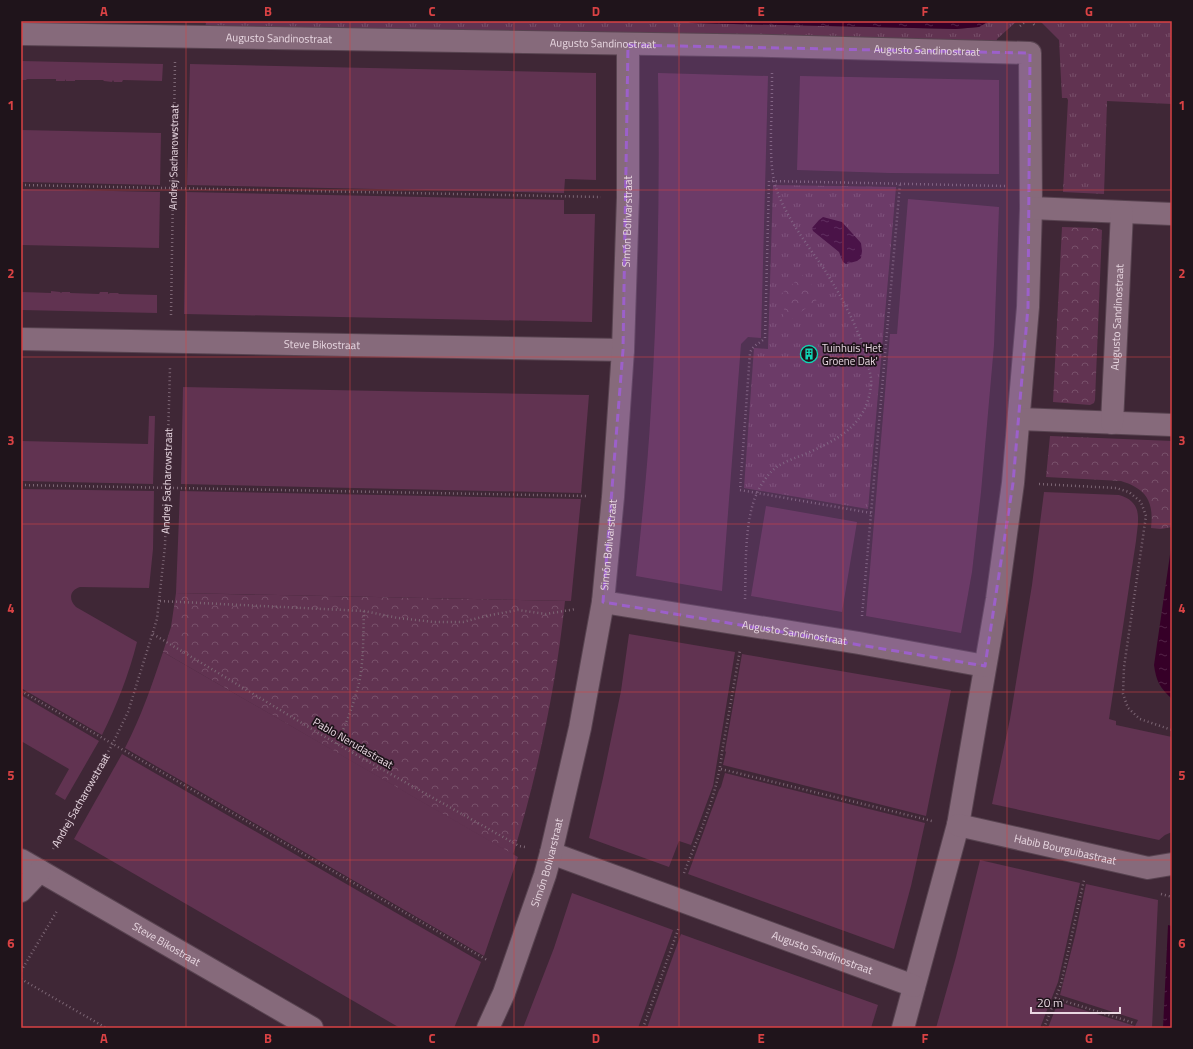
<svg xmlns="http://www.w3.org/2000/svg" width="1193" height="1049" font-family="'Titillium Web',sans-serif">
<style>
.grass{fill:url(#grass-tufts)}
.forest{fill:url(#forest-crowns)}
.garden{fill:#613351}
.water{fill:url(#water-ripples)}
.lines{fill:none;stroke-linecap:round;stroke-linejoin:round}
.minor-casing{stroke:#584350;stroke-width:24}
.path{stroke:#7c6674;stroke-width:2.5;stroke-dasharray:1 3;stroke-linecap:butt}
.minor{stroke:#866a7b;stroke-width:22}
.marked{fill:#9c60ca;fill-opacity:0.2;stroke:#9c60ca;stroke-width:3;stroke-dasharray:8 5;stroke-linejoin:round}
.grid{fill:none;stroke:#d94244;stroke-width:1;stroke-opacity:0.55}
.labels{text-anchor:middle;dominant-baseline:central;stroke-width:3.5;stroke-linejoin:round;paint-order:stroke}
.street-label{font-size:11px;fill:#e9d8e2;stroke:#1f141b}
.poi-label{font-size:11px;fill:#e9d8e2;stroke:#1f141b;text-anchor:start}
.neatline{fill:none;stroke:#d94244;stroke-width:1.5}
.grid-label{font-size:13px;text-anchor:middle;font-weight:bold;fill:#d94244}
</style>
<defs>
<pattern id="grass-tufts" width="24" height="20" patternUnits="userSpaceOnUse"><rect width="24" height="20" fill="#613351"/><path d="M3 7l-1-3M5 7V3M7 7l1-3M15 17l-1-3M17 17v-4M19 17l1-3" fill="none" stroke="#78506a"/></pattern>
<pattern id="forest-crowns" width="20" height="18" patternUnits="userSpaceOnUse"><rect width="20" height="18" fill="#613351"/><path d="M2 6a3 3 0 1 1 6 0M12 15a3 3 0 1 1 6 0" fill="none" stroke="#78506a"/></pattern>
<pattern id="water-ripples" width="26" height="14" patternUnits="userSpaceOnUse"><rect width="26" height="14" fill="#360028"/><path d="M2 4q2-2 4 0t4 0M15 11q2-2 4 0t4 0" fill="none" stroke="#532447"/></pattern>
</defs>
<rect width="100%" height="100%" fill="#3f2736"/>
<!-- grass -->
<g class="grass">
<path d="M204,21H685L692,23L956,29L979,27L989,21H1017L997,39L996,44L205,28L206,23Z"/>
<path d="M1040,21H1172V104L1107,101L1104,194L1063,192L1068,100L1067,98H1062L1059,40Z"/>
<path d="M773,185L896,187L868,509L744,488L754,348L768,349Z"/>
</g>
<!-- forest -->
<g class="forest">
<path d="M1062,227L1096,228L1102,230L1095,400L1094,403L1090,405L1053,402Z"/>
<path d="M803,275L822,296L785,324L783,315L785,305L781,294Z"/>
<path d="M1050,436L1172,441V527L1161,529L1151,528C1154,502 1147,489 1121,481L1046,477Z"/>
<path d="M176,593L565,601C556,687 538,772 513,855L163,652L171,627Z"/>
</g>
<!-- garden -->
<g class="garden">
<path d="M21,61L163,64L162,81L123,80L122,82H114L113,80L112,82L104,81L103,80H75V81H66L65,79V81H56V79H27L26,80H21Z"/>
<path d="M190,64L596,73V180L565,179L564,193L187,185Z"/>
<path d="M658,73L768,76L761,338L748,337L741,344L722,591L636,576C642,520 648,463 651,407C658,296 660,184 658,73Z"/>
<path d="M800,76L999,80V174L890,173L797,170Z"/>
<path d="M21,130L161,133L160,185L21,182Z"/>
<path d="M21,189L160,192L159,248L21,245Z"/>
<path d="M186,192L564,200V214H595L592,322L184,314Z"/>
<path d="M908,199L999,207L994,345L981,492L972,572L961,633L866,616L890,334H897Z"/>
<path d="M21,291L22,292L51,293V291L60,292L61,293L62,292H70V293L99,294L100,292H108V294L110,293H118L119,294L157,295V313L21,310Z"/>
<path d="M183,387L589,395L581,493L181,484Z"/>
<path d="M149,416H155L153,484L21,481V441L148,444Z"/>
<path d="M21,489L154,491L153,549L149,588L80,587C70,590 68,599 76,607L137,642C129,674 117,705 102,735L21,688Z"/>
<path d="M180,491L581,499L571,601L176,593Z"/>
<path d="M1044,492L1119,495C1144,502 1138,521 1136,541L1109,719L1116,721V725L1172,737V832L1165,835L1159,840L992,804L1010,719L1032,585Z"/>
<path d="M766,506L857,522L842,612L751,596Z"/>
<path d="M629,634L735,652L713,786L691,845L679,841L669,867L589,838L603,778L621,691Z"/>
<path d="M163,652L518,857L484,956L125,748C141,717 152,685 163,652Z"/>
<path d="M742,654L951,690L926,816L723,765L726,752L725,751Z"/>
<path d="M21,695L99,741L65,800L55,794L69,769L21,741Z"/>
<path d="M122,754L481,962L454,1028H400L74,839Z"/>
<path d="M725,773L925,823L911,886L894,949L688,874L719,790L721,787Z"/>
<path d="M980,860L1080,883L1058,982L1040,1028H936L956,957Z"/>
<path d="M1086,884L1158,900L1152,1028H1048L1058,1002L1135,1026L1138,1020L1060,995L1075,936Z"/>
<path d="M572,893L673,930L638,1028H523L554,948Z"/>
<path d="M681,934L878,1005L871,1028H647Z"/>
</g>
<!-- water -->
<g class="water">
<path d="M685,21H989L979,27L956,29L692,23Z"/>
<path d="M823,217L842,222L861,243L862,251L861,258L857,261L846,264L843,262L839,252L813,231L812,228L819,220Z"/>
<path d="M1172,541V699C1160,688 1156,681 1154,665Z"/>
<path d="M1168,925L1172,926V1028H1163Z"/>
</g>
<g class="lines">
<!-- minor casing -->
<g class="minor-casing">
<g id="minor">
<path id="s3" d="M21,34L772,46L1030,53L1031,208L1028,307L1013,483L997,599L958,825L903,1028"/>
<path d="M1031,208L1172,214"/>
<path id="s4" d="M21,339L623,350"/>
<path d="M1019,419L1172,425"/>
<path id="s5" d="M1112,423L1122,212"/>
<path id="s6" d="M603,602L859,643L985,666"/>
<path id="s7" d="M958,825L1148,868L1172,864"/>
<path id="s8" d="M551,853L914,986"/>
<path id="s9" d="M21,860L312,1028"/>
<path d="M21,891L40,871"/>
<path id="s10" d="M488,1028L504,993L545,875L551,853L580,728L603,602L613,497L623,350L628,197V45"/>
</g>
</g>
<!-- path -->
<g class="path">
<path d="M1031,21L1036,27"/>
<path d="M1020,26L1026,21"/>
<path d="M21,185L601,197"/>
<path id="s1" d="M171,315L175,62"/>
<path d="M1039,484L1116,488L1129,492L1141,502L1146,516L1124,667L1123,694L1128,708L1140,719L1172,730"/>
<path d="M21,485L587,496"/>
<path d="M871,513L740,490L750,353C753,344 760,344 765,338L769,181L1005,186"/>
<path d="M745,599C746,568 744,521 757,493C761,484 769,472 778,466C785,462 794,458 803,455C837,440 867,426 871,385C872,378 869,370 868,364C861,332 842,297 824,269C807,244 788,220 777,191C770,171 771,148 771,127C772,108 772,90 772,72"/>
<path d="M160,601L364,611L398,618L434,622H463L486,616L518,610L546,614L576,609"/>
<path d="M862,616L900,184"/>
<path d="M153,634L337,744L519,846L525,847"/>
<path d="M21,691L487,960"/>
<path d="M337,744C346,724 354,704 359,683C364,659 363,635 364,611"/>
<path d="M721,769L932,821"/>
<path id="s2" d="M53,849L112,745L128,712L157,619L165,546L170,368"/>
<path d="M684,873C699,834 718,794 722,752L740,650"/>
<path d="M1161,894L1172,897"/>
<path d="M21,971L57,911"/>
<path d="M21,979L106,1028"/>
<path d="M1055,998L1134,1023"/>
<path d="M643,1028L679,927"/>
<path d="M1044,1028L1061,984L1084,880"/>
</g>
<!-- minor -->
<use href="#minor" class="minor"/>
</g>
<!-- marked area -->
<path class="marked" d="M628,45L1030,53L1028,307L1013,483L985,666L603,602L623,350Z"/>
<!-- grid -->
<path class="grid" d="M186,21V1028M350,21V1028M514,21V1028M679,21V1028M843,21V1028M1007,21V1028M21,190H1172M21,357H1172M21,524H1172M21,692H1172M21,860H1172"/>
<!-- icons -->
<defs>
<g id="building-ring" transform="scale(0.9)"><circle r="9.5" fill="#1f141b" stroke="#11d5b4" stroke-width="1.5"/><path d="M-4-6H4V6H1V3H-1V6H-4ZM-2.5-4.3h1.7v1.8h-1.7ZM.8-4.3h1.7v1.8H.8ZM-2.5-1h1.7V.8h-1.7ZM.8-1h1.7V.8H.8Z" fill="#11d5b4"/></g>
</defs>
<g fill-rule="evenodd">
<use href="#building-ring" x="809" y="354"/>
</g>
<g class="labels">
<!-- street labels -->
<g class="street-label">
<text stroke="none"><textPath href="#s3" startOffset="258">Augusto Sandinostraat</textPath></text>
<text stroke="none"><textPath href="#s3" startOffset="582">Augusto Sandinostraat</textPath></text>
<text stroke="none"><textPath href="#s3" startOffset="906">Augusto Sandinostraat</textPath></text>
<text stroke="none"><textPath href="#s1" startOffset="158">Andrej Sacharowstraat</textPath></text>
<text stroke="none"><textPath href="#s10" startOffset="824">Simón Bolivarstraat</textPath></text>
<text stroke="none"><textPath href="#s5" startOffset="106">Augusto Sandinostraat</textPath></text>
<text stroke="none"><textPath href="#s4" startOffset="301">Steve Bikostraat</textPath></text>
<text stroke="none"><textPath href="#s2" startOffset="392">Andrej Sacharowstraat</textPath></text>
<text stroke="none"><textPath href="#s10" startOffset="500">Simón Bolivarstraat</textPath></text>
<text stroke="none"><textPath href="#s6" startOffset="194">Augusto Sandinostraat</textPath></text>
<text transform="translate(353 743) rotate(30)">Pablo Nerudastraat</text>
<text stroke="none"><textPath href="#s2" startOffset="56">Andrej Sacharowstraat</textPath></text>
<text stroke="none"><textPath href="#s7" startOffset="110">Habib Bourguibastraat</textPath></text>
<text stroke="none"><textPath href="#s10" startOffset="176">Simón Bolivarstraat</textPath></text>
<text stroke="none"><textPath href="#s9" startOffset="168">Steve Bikostraat</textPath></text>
<text stroke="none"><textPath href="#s8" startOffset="289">Augusto Sandinostraat</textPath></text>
</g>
<!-- poi labels -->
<g class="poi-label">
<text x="822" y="348">Tuinhuis 'Het<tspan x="822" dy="13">Groene Dak'</tspan></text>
</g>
</g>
<!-- border -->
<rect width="1193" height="1049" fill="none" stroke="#1f141b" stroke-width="44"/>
<!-- scale -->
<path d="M1031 1007v6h89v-6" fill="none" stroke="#e9d8e2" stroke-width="2"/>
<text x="1037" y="1007" font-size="12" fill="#e9d8e2" stroke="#1f141b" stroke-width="3" paint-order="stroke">20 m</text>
<rect x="22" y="22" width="1149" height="1005" class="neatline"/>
<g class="grid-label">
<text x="104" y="16">A</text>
<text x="268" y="16">B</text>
<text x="432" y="16">C</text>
<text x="596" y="16">D</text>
<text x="761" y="16">E</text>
<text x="925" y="16">F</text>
<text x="1089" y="16">G</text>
<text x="11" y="110">1</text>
<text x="1182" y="110">1</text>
<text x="11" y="278">2</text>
<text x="1182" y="278">2</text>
<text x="11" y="445">3</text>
<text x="1182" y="445">3</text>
<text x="11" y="613">4</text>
<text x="1182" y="613">4</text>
<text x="11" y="780">5</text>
<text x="1182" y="780">5</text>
<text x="11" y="948">6</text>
<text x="1182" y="948">6</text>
<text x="104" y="1043">A</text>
<text x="268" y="1043">B</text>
<text x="432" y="1043">C</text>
<text x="596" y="1043">D</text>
<text x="761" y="1043">E</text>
<text x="925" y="1043">F</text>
<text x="1089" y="1043">G</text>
</g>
</svg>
